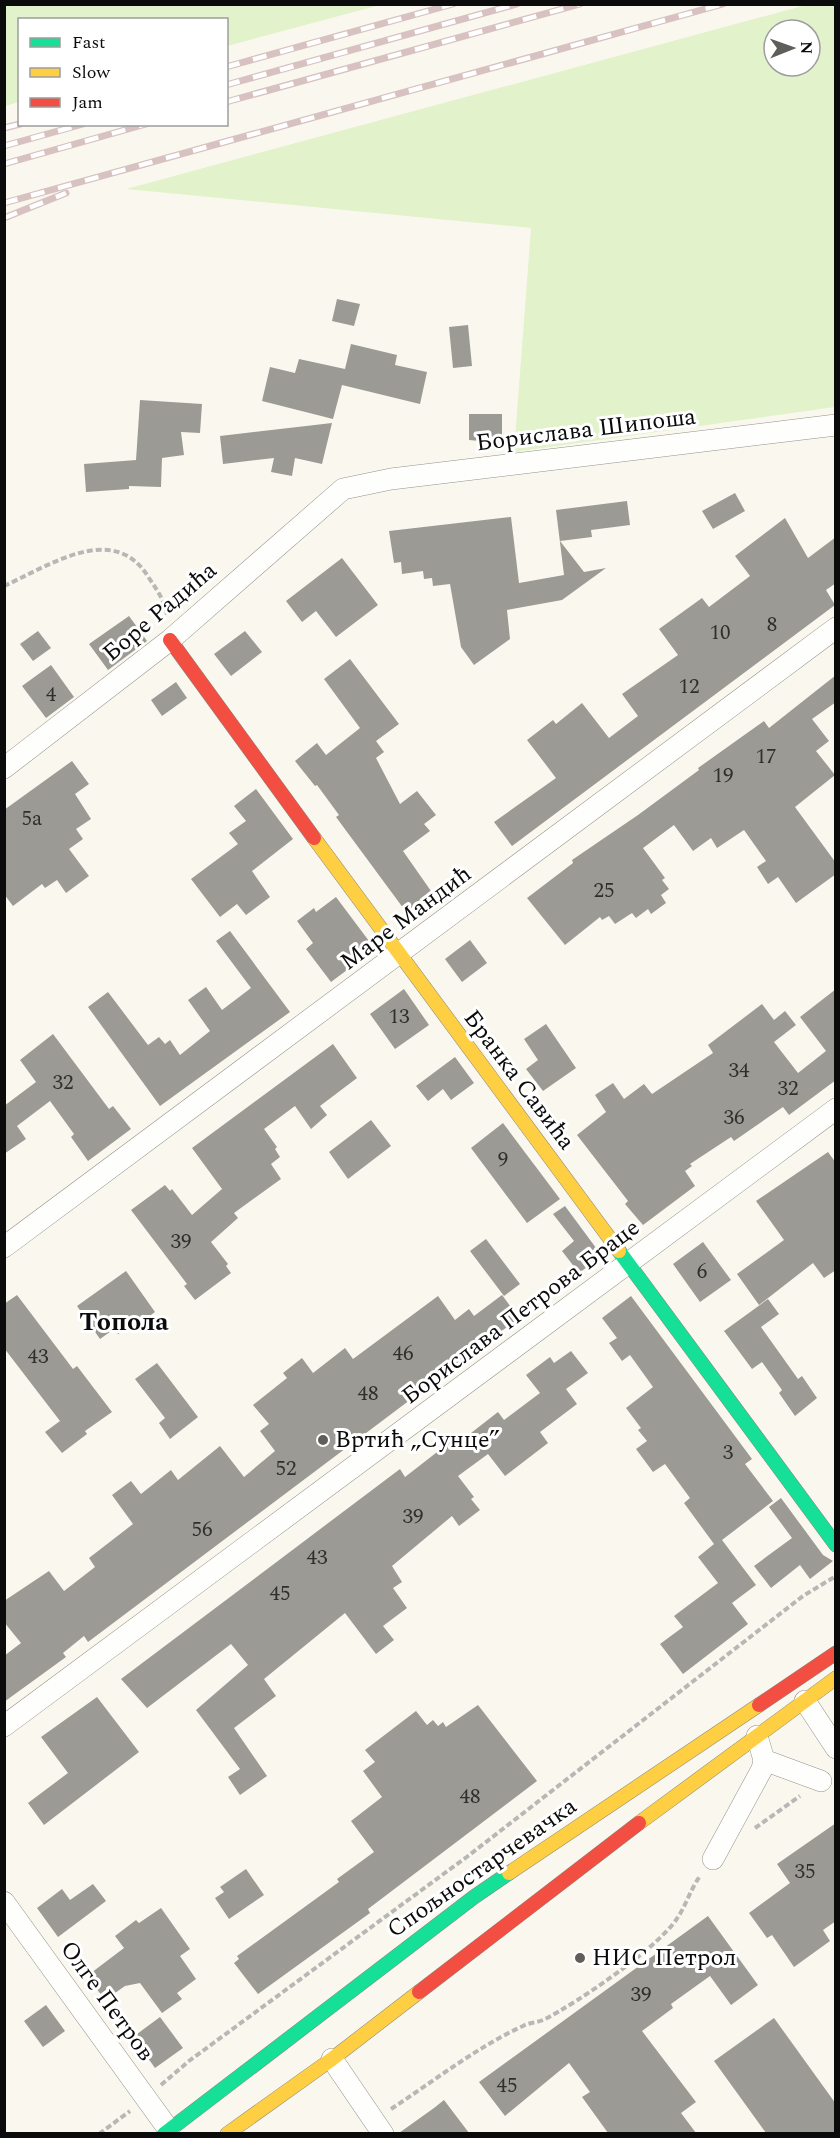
<svg xmlns="http://www.w3.org/2000/svg" width="840" height="2138" font-family="Spectral,serif">
<style>
.green{fill:#e2f2cb;fill-rule:evenodd}
.building{fill:#9c9a94}
.lines{fill:none;stroke-linecap:round;stroke-linejoin:round}
.street-casing{stroke:#93928d;stroke-width:22}
.fast-casing{stroke:#898884;stroke-width:15}
.slow-casing{stroke:#898884;stroke-width:15}
.jam-casing{stroke:#898884;stroke-width:15}
.path{stroke:#b7b7b5;stroke-width:4;stroke-dasharray:6 3;stroke-linecap:butt}
.street{stroke:#fefefc;stroke-width:21}
.fast{stroke:#16e098;stroke-width:14}
.slow{stroke:#ffcf43;stroke-width:14}
.jam{stroke:#f24e42;stroke-width:14}
.rail-casing{stroke:#d8c2c1;stroke-width:7}
.rail{stroke:#fff;stroke-width:4.5;stroke-dasharray:14;stroke-linecap:butt}
.poi-dot{fill:#5f5e5a;stroke:#fff;stroke-width:2}
.labels{text-anchor:middle;dominant-baseline:central;stroke-width:6;stroke-linejoin:round;paint-order:stroke}
.number-label{font-size:21px;fill:#2f2f2d}
.street-label{font-size:24px;fill:#0b0b0b;stroke:#fff}
.poi-label{font-size:24px;fill:#0b0b0b;stroke:#fff;text-anchor:start}
.neighbourhood-label{font-size:26px;font-weight:bold;fill:#0b0b0b;stroke:#fff}
</style>
<rect width="100%" height="100%" fill="#faf8ee"/>
<!-- green -->
<g class="green">
<path d="M5,4H380V5L227,46L226,20H20L19,102L5,106Z"/>
<path d="M806,5H835V407L514,452L531,228L126,189ZM774,30H810V66H774Z"/>
</g>
<!-- building -->
<g class="building">
<path d="M337,299L360,304L354,326L332,321Z"/>
<path d="M468,325L472,366L453,368L449,327Z"/>
<path d="M351,344L397,355L395,365L427,372L420,404L342,385L333,419L262,401L270,367L295,373L299,359L345,369Z"/>
<path d="M140,400L202,404L200,433L181,432L184,455L162,458L161,487L129,486V489L86,492L84,464L136,460Z"/>
<path d="M469,414H502V443L469,440Z"/>
<path d="M332,423L322,464L295,458L292,476L271,472L274,458L223,464L220,436Z"/>
<path d="M735,493L745,511L713,529L702,511Z"/>
<path d="M627,501L630,525L591,530L592,537L560,541L584,572L606,568L562,600L507,610L510,639L474,665L461,647L450,584L433,586L432,578L424,579L423,571L402,574L401,562L394,563L389,531L511,517L519,583L564,575L556,510Z"/>
<path d="M785,518L808,558L836,537V583L826,590L835,605L512,846L494,822L556,778L527,740L553,720L556,724L582,703L609,738L638,716L622,694L678,655L659,629L702,598L709,607L750,576L735,556Z"/>
<path d="M342,558L378,605L336,637L316,611L302,622L286,601Z"/>
<path d="M129,616L147,641L108,670L89,644Z"/>
<path d="M38,631L51,648L33,661L20,644Z"/>
<path d="M245,631L262,652L231,676L214,654Z"/>
<path d="M350,659L399,724L376,741L384,752L376,758L400,804L417,791L436,815L424,824L430,831L403,851L438,901L412,920L336,817L339,815L317,785L315,786L295,761L317,743L326,755L360,728L324,679Z"/>
<path d="M51,665L74,697L46,718L22,686Z"/>
<path d="M836,675V702L812,719L829,741L816,751L835,775L795,807L836,863V874L796,903L778,877L768,884L757,867L766,861L744,830L717,848L711,838L693,851L674,825L643,848L665,878L662,880L669,889L661,895L666,903L651,914L648,909L636,918L632,913L615,924L609,916L602,920L600,917L565,945L527,898L573,863L572,860L638,815L699,770L698,768L764,721L769,728Z"/>
<path d="M176,682L187,698L162,716L151,700Z"/>
<path d="M72,761L89,784L75,794L91,819L76,829L83,839L69,849L89,876L66,893L57,880L45,888L42,884L13,906L4,894V810Z"/>
<path d="M256,789L293,839L252,871L270,897L246,915L237,904L220,917L191,879L238,844L229,833L246,821L234,806Z"/>
<path d="M336,897L375,949L331,982L306,949L313,943L297,921L314,908L316,912Z"/>
<path d="M230,931L290,1012L160,1106L88,1007L108,992L148,1045L159,1037L165,1044L170,1040L180,1055L210,1031L188,1000L206,987L222,1010L251,988L216,941Z"/>
<path d="M470,940L487,963L462,982L445,959Z"/>
<path d="M404,989L429,1025L395,1049L370,1014Z"/>
<path d="M836,989V1080L789,1115L783,1107L734,1141L731,1137L690,1164L692,1166L685,1171L695,1186L643,1225L625,1204L628,1201L577,1135L606,1112L595,1095L613,1083L624,1099L644,1084L652,1094L713,1053L708,1045L762,1004L774,1020L785,1011L796,1025L774,1042L798,1073L826,1051L800,1017Z"/>
<path d="M546,1024L576,1068L543,1091L526,1069L538,1060L524,1039Z"/>
<path d="M53,1034L109,1109L113,1106L131,1129L88,1161L71,1137L74,1134L50,1101L17,1126L26,1139L4,1154V1106L36,1082L20,1060Z"/>
<path d="M333,1044L357,1078L320,1106L327,1115L311,1129L295,1106L264,1129L277,1147L275,1149L280,1157L271,1164L281,1179L234,1213L238,1218L211,1242L228,1264L226,1266L231,1273L195,1300L184,1286L187,1284L131,1210L165,1185L170,1191L172,1189L192,1215L222,1189L192,1148Z"/>
<path d="M455,1057L474,1083L451,1100L443,1089L428,1101L416,1086Z"/>
<path d="M371,1120L391,1146L348,1179L329,1152Z"/>
<path d="M503,1123L560,1199L527,1223L471,1148Z"/>
<path d="M828,1152L836,1163V1270L824,1278L813,1263L759,1305L737,1274L784,1240L756,1201Z"/>
<path d="M565,1206L602,1256L579,1273L562,1251L574,1241L553,1214Z"/>
<path d="M486,1239L520,1284L504,1296L470,1251Z"/>
<path d="M703,1242L731,1280L700,1302L673,1264Z"/>
<path d="M126,1271L155,1312L132,1329L130,1326L118,1334L114,1329L100,1339L77,1306Z"/>
<path d="M17,1295L73,1369L77,1366L112,1412L85,1431L87,1434L62,1453L45,1432L60,1421L4,1348V1304Z"/>
<path d="M502,1295L519,1318L88,1642L84,1636L63,1653L66,1657L4,1702V1656L21,1643L4,1622V1601L49,1571L64,1591L95,1567L89,1558L133,1524L112,1495L131,1481L141,1494L171,1470L178,1480L220,1446L244,1477L275,1451L260,1431L269,1424L253,1405L287,1378L283,1373L302,1358L313,1373L345,1348L353,1359L438,1296L455,1320L469,1309L474,1316Z"/>
<path d="M631,1296L752,1459L745,1464L773,1501L722,1540L756,1585L732,1603L748,1624L683,1674L660,1644L683,1627L674,1616L718,1583L698,1557L714,1544L684,1503L690,1498L665,1464L653,1472L636,1449L647,1441L638,1430L641,1428L626,1408L653,1387L630,1355L622,1361L609,1343L617,1338L602,1318Z"/>
<path d="M768,1299L779,1314L761,1327L798,1379L802,1376L817,1398L795,1416L779,1393L782,1390L762,1362L752,1369L724,1331Z"/>
<path d="M571,1351L588,1373L566,1389L577,1404L540,1432L548,1443L505,1476L488,1454L458,1476L474,1497L471,1499L480,1510L459,1526L452,1516L392,1566L402,1582L393,1588L407,1608L383,1626L394,1640L376,1654L345,1613L264,1679L276,1696L234,1728L267,1776L240,1795L228,1777L240,1769L196,1710L248,1665L231,1644L147,1708L121,1679L400,1469L405,1477L450,1442L453,1447L498,1412L504,1420L540,1393L526,1375L550,1357L554,1363Z"/>
<path d="M157,1363L198,1417L170,1439L159,1423L165,1418L135,1379Z"/>
<path d="M781,1498L823,1555L833,1561L810,1579L800,1565L771,1588L754,1566L792,1538L769,1507Z"/>
<path d="M97,1697L139,1752L44,1825L28,1803L68,1773L41,1737Z"/>
<path d="M478,1705L537,1781L368,1909L370,1913L258,1994L234,1963L239,1959L237,1956L339,1882L337,1879L374,1852L351,1821L382,1797L363,1771L375,1762L365,1750L416,1711L427,1725L433,1720L438,1726L443,1722L446,1727Z"/>
<path d="M836,1823V1921L823,1930L830,1941L794,1967L772,1935L767,1938L749,1913L790,1883L777,1864Z"/>
<path d="M246,1869L264,1895L229,1919L215,1898L224,1892L220,1887Z"/>
<path d="M93,1884L106,1901L58,1937L37,1908L62,1889L70,1900Z"/>
<path d="M161,1908L190,1949L180,1956L196,1979L177,1993L182,1999L162,2013L140,1983L125,1986L105,2000L87,1976L124,1948L115,1936L136,1920L139,1923Z"/>
<path d="M708,1916L758,1985L731,2005L710,1976L671,2004L673,2008L642,2031L696,2102L681,2113L696,2133H608L582,2097L590,2092L569,2063L505,2116L479,2082Z"/>
<path d="M46,2005L65,2031L43,2047L24,2021Z"/>
<path d="M160,2017L183,2048L155,2068L133,2037Z"/>
<path d="M774,2018L836,2104V2133H766L714,2061Z"/>
<path d="M444,2100L469,2133H399L434,2108Z"/>
</g>
<g class="lines">
<!-- street casing -->
<g class="street-casing">
<g id="street">
<path d="M4,768L170,640L343,489L391,479L836,425"/>
<path d="M4,1247L836,628"/>
<path d="M805,1701L836,1748"/>
<path d="M4,1726L836,1109"/>
<path d="M764,1760L821,1781"/>
<path d="M713,1859L762,1769L764,1760L757,1736"/>
<path d="M4,1902L169,2130"/>
<path d="M332,2059L383,2134"/>
</g>
</g>
<!-- fast casing -->
<g class="fast-casing">
<g id="fast">
<path d="M619,1251L836,1545"/>
<path d="M164,2134L474,1897L509,1873"/>
</g>
</g>
<!-- slow casing -->
<g class="slow-casing">
<g id="slow">
<path d="M314,838L619,1251"/>
<path d="M639,1823L836,1678"/>
<path d="M509,1873L759,1705"/>
<path d="M227,2134L332,2059L419,1992"/>
</g>
</g>
<!-- jam casing -->
<g class="jam-casing">
<g id="jam">
<path d="M170,640L314,838"/>
<path d="M759,1705L836,1653"/>
<path d="M419,1992L639,1823"/>
</g>
</g>
<!-- path -->
<g class="path">
<path d="M4,586C49,566 114,520 149,578C157,590 165,601 167,615"/>
<path d="M755,1828L800,1796"/>
<path d="M161,2085L189,2061L468,1856L803,1596L836,1576"/>
<path d="M391,2109C434,2081 477,2047 523,2026C530,2022 538,2023 545,2019C577,2003 656,1949 676,1920C686,1906 690,1890 700,1876"/>
<path d="M99,2134L130,2111"/>
</g>
<!-- street -->
<use href="#street" class="street"/>
<!-- fast -->
<use href="#fast" class="fast"/>
<!-- slow -->
<use href="#slow" class="slow"/>
<!-- jam -->
<use href="#jam" class="jam"/>
<!-- rail casing -->
<g class="rail-casing">
<g id="rail">
<path d="M226,67L453,4"/>
<path d="M226,85L517,4"/>
<path d="M226,102L580,4"/>
<path d="M4,128L20,124"/>
<path d="M4,146L83,124"/>
<path d="M4,164L146,124"/>
<path d="M4,203L723,4"/>
<path d="M4,218L66,193"/>
</g>
</g>
<!-- rail -->
<use href="#rail" class="rail"/>
</g>
<!-- markers -->
<g class="poi-dot">
<circle cx="323" cy="1440" r="6"/>
<circle cx="580" cy="1958" r="6"/>
</g>
<g class="labels">
<!-- number labels -->
<g class="number-label">
<text x="772" y="625">8</text>
<text x="720" y="633">10</text>
<text x="689" y="687">12</text>
<text x="51" y="695">4</text>
<text x="766" y="757">17</text>
<text x="723" y="776">19</text>
<text x="32" y="819">5a</text>
<text x="604" y="891">25</text>
<text x="399" y="1017">13</text>
<text x="739" y="1071">34</text>
<text x="63" y="1083">32</text>
<text x="788" y="1089">32</text>
<text x="734" y="1118">36</text>
<text x="503" y="1160">9</text>
<text x="181" y="1242">39</text>
<text x="702" y="1272">6</text>
<text x="403" y="1354">46</text>
<text x="38" y="1357">43</text>
<text x="368" y="1394">48</text>
<text x="728" y="1453">3</text>
<text x="286" y="1469">52</text>
<text x="413" y="1517">39</text>
<text x="202" y="1530">56</text>
<text x="317" y="1558">43</text>
<text x="280" y="1594">45</text>
<text x="470" y="1797">48</text>
<text x="805" y="1872">35</text>
<text x="641" y="1995">39</text>
<text x="507" y="2086">45</text>
</g>
<!-- street labels -->
<g class="street-label">
<text transform="translate(586 430) rotate(-7)">Борислава Шипоша</text>
<text transform="translate(160 612) rotate(-40)">Боре Радића</text>
<text transform="translate(406 918) rotate(-37)">Маре Мандић</text>
<text transform="translate(519 1080) rotate(53)">Бранка Савића</text>
<text transform="translate(521 1312) rotate(-37)">Борислава Петрова Браце</text>
<text transform="translate(482 1868) rotate(-35)">Спољностарчевачка</text>
<text transform="translate(107 2001) rotate(54)">Олге Петров</text>
</g>
<!-- poi labels -->
<g class="poi-label">
<text x="335" y="1440">Вртић „Сунце”</text>
<text x="592" y="1958">НИС Петрол</text>
</g>
<!-- neighbourhood labels -->
<g class="neighbourhood-label">
<text x="124" y="1322">Топола</text>
</g>
</g>
<!-- border -->
<rect width="840" height="2138" fill="none" stroke="#0b0b0b" stroke-width="12"/>
<!-- legend -->
<rect x="18" y="18" width="210" height="108" fill="#ffffff" stroke="#9d9d9d" stroke-width="1.5"/>
<rect x="30" y="38" width="30" height="9" fill="#16e098" stroke="#9d9d9d" stroke-width="1.5"/>
<text x="72" y="48" font-size="18" fill="#0b0b0b">Fast</text>
<rect x="30" y="68" width="30" height="9" fill="#ffcf43" stroke="#9d9d9d" stroke-width="1.5"/>
<text x="72" y="78" font-size="18" fill="#0b0b0b">Slow</text>
<rect x="30" y="98" width="30" height="9" fill="#f24e42" stroke="#9d9d9d" stroke-width="1.5"/>
<text x="72" y="108" font-size="18" fill="#0b0b0b">Jam</text>
<!-- north arrow -->
<g transform="translate(792 48) rotate(89)"><circle r="28" fill="#ffffff" stroke="#9d9d9d" stroke-width="1.5"/>
<path d="M0-4.5L10 22L0 15L-10 22Z" fill="#5f5e5a"/>
<text y="-9" font-size="16" font-weight="bold" text-anchor="middle" fill="#0b0b0b">N</text>
</g>
</svg>
